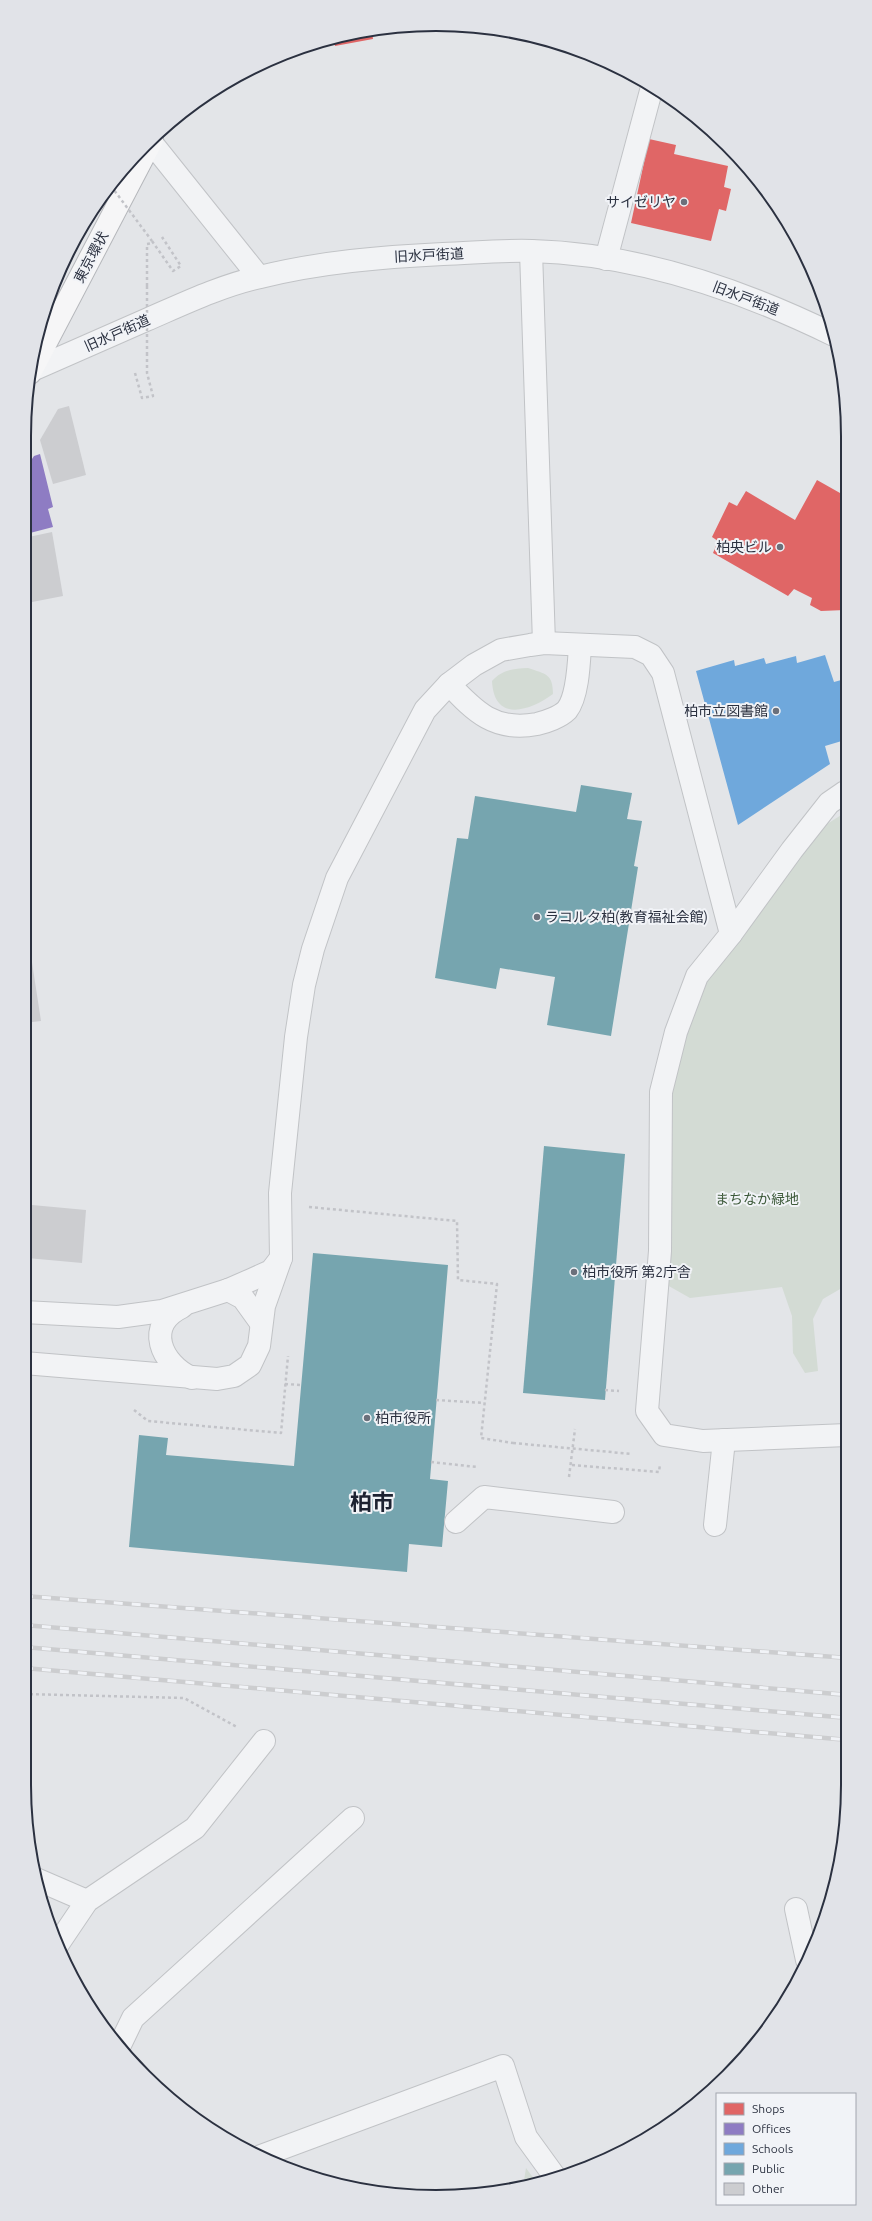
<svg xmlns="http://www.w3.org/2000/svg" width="872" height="2221" font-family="Ubuntu,'Noto Sans JP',sans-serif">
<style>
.green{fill:#d3dbd4}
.shops{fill:#e06666}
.offices{fill:#8e7cc3}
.schools{fill:#6fa8dc}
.public{fill:#76a5af}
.building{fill:#cccdd0}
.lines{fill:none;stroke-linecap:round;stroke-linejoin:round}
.minor-casing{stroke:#c1c3c6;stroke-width:24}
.highway-casing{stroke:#b6b8bc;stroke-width:24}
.path{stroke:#c2c3c8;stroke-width:2.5;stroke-dasharray:3 3;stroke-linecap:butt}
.minor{stroke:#f2f3f5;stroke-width:22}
.highway{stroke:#f6f6f7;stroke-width:22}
.rail-casing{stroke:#cccdcf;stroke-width:4.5}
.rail{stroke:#f1f3f7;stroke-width:3;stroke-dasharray:9;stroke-linecap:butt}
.path-bridge{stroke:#c2c3c8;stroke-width:2.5;stroke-dasharray:3 3;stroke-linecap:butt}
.poi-dot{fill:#6b707b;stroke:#f1f3f7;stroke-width:1.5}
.labels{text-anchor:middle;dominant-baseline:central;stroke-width:4;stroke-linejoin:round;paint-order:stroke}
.poi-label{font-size:14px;fill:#2b3140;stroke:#f1f3f7;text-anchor:end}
.street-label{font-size:14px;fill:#2b3140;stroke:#f1f3f7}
.park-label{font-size:14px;fill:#3d5a3a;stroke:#f1f3f7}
.town-label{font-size:22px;font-weight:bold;fill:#1d2231;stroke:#f1f3f7}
.rim{fill:none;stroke:#2b3140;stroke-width:2}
</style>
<rect width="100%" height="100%" fill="#e3e5e8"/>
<!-- green -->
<g class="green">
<path d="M528,668C546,674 553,674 553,694C530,711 494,723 492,681C503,669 513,669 528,668Z"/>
<path d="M846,812L847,1285L823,1299L813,1319L818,1371L805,1373L793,1353L792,1316L782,1287L690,1298L667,1285L671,1113L675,1058L690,1000L795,859L827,824Z"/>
<path d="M526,2168L537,2183L523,2187Z"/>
</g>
<!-- shops -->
<g class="shops">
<path d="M372,31L373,39L335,46L333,37Z"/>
<path d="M649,139L676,145L674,154L728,166L724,187L731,189L726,211L719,209L711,241L631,223Z"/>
<path d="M817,480L840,493L845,485V610L821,611L810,605L812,598L794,589L788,596L713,553L718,541L712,537L729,502L737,506L746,491L795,520Z"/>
</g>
<!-- offices -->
<path class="offices" d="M40,454L53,507L48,509L53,527L30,533L28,523H24V509L26,508L24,471L34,456Z"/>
<!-- schools -->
<path class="schools" d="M825,655L834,682L845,679V740L825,746L830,764L738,825L696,671L734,660L735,666L764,658L766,664L796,656L797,663Z"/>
<!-- public -->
<g class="public">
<path d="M581,785L632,793L627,819L642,821L634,866L638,867L611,1036L547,1025L555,977L500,968L496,989L435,978L457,838L468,839L475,796L576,812Z"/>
<path d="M544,1146L625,1154L605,1400L523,1393Z"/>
<path d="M313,1253L448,1265L430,1479L448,1481L442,1547L409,1544L407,1572L129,1547L139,1435L168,1438L166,1455L294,1466Z"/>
</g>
<!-- building -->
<g class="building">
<path d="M69,406L86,475L53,484L40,440L58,409Z"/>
<path d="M52,532L63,596L27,603L24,586V538Z"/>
<path d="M31,956L41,1021L24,1023V957Z"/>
<path d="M32,1205L86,1210L82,1263L27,1258Z"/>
</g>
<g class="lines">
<!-- minor casing -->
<g class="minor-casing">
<g id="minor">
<path d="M151,142L259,277"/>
<path d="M531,251L544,643"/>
<path d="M606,259L652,87"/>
<path d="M30,371C69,354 107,337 146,320C183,304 220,286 260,277C320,262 382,257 443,254C473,253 502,250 532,251C637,254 740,289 834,335"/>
<path d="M449,684C475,712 495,732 537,724C546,722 560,717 567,710C578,696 579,662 580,645"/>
<path d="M845,792L829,803L792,850L731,934L697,976L676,1032L661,1092L660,1251L647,1411L664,1435L703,1441L847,1435"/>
<path d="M228,1290L243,1298L261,1323"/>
<path d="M182,1307C144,1325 161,1364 192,1378"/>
<path d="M24,1312L118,1317L162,1311L228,1290L251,1280L271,1271L281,1258"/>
<path d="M24,1363L217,1379L234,1376L250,1365L259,1346L264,1306L281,1258L280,1193L296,1037L304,985L313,949L337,878L425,710L449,684L474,665L501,650L530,645L544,643L635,647L651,655L663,673L731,934"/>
<path d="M456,1522L484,1497L613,1512"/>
<path d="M715,1525L724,1440"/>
<path d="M36,1879L87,1901"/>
<path d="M796,1909L807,1960"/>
<path d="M58,1944L87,1901L195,1828L264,1741"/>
<path d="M119,2047L133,2018L353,1818"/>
<path d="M261,2156L503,2066L526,2137L555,2177"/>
</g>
</g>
<!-- highway casing -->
<g class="highway-casing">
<path id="highway" d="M30,373L152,140"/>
</g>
<!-- path -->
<g class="path">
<path d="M152,241L173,271L181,266L162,237"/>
<path d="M147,286V244L153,243"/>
<path d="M135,373L142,398L153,396L147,373V353"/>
<path d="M309,1207L457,1221L458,1280L497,1284L481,1438L513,1443"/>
<path d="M285,1384L301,1385"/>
<path d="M605,1390L619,1391"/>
<path d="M436,1400L484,1403"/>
<path d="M134,1410L148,1421L281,1433L288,1356"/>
<path d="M513,1443L632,1454"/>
<path d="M431,1462L477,1467"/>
<path d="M572,1465L659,1472L660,1464"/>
<path d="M569,1477L575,1429"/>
<path d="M24,1694L184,1698L237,1727"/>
</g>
<!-- minor -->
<use href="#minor" class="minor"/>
<!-- highway -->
<use href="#highway" class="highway"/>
<!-- rail casing -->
<g class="rail-casing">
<g id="rail">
<path d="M24,1596L848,1658"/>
<path d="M24,1625L848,1695"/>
<path d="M24,1647L848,1718"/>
<path d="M24,1668L848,1740"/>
</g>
</g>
<!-- rail -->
<use href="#rail" class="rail"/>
<!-- path-bridge -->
<g class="path-bridge">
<path d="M111,186L152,241"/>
<path d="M147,286V353"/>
</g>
</g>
<!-- markers -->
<g class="poi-dot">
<circle cx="684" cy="202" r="4"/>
<circle cx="780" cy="547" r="4"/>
<circle cx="776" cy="711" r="4"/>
<circle cx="537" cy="917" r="4"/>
<circle cx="574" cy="1272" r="4"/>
<circle cx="367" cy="1418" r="4"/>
</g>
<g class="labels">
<!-- poi labels -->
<g class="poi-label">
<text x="676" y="202">サイゼリヤ</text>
<text x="772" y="547">柏央ビル</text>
<text x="768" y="711">柏市立図書館</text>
<text x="545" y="917" text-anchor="start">ラコルタ柏(教育福祉会館)</text>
<text x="582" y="1272" text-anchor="start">柏市役所 第2庁舎</text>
<text x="375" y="1418" text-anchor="start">柏市役所</text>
</g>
<!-- street labels -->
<g class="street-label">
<text transform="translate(429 255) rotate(-3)">旧水戸街道</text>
<text transform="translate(91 257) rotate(-62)">東京環状</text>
<text transform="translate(746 298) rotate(21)">旧水戸街道</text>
<text transform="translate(117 333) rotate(-24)">旧水戸街道</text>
</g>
<!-- park labels -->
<g class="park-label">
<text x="757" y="1199">まちなか緑地</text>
</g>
<!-- town labels -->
<g class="town-label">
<text x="372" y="1501">柏市</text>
</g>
</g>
<!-- crop -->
<path d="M0 0H872V2221H0ZM436 31H436A405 405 0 0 1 841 436V1785A405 405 0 0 1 436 2190H436A405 405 0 0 1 31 1785V436A405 405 0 0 1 436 31Z" fill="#e1e3e8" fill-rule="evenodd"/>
<path class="rim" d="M436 31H436A405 405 0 0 1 841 436V1785A405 405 0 0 1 436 2190H436A405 405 0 0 1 31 1785V436A405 405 0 0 1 436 31Z"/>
<!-- legend -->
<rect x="716" y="2093" width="140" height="112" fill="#f1f3f7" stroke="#a2a5ae"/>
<rect x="724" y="2103" width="20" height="12" fill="#e06666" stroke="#a2a5ae"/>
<text x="752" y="2113" font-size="12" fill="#2b3140">Shops</text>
<rect x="724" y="2123" width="20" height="12" fill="#8e7cc3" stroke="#a2a5ae"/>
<text x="752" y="2133" font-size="12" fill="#2b3140">Offices</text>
<rect x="724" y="2143" width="20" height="12" fill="#6fa8dc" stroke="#a2a5ae"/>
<text x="752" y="2153" font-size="12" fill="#2b3140">Schools</text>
<rect x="724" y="2163" width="20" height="12" fill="#76a5af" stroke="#a2a5ae"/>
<text x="752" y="2173" font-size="12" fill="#2b3140">Public</text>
<rect x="724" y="2183" width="20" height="12" fill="#cccdd0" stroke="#a2a5ae"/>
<text x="752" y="2193" font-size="12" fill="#2b3140">Other</text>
</svg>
